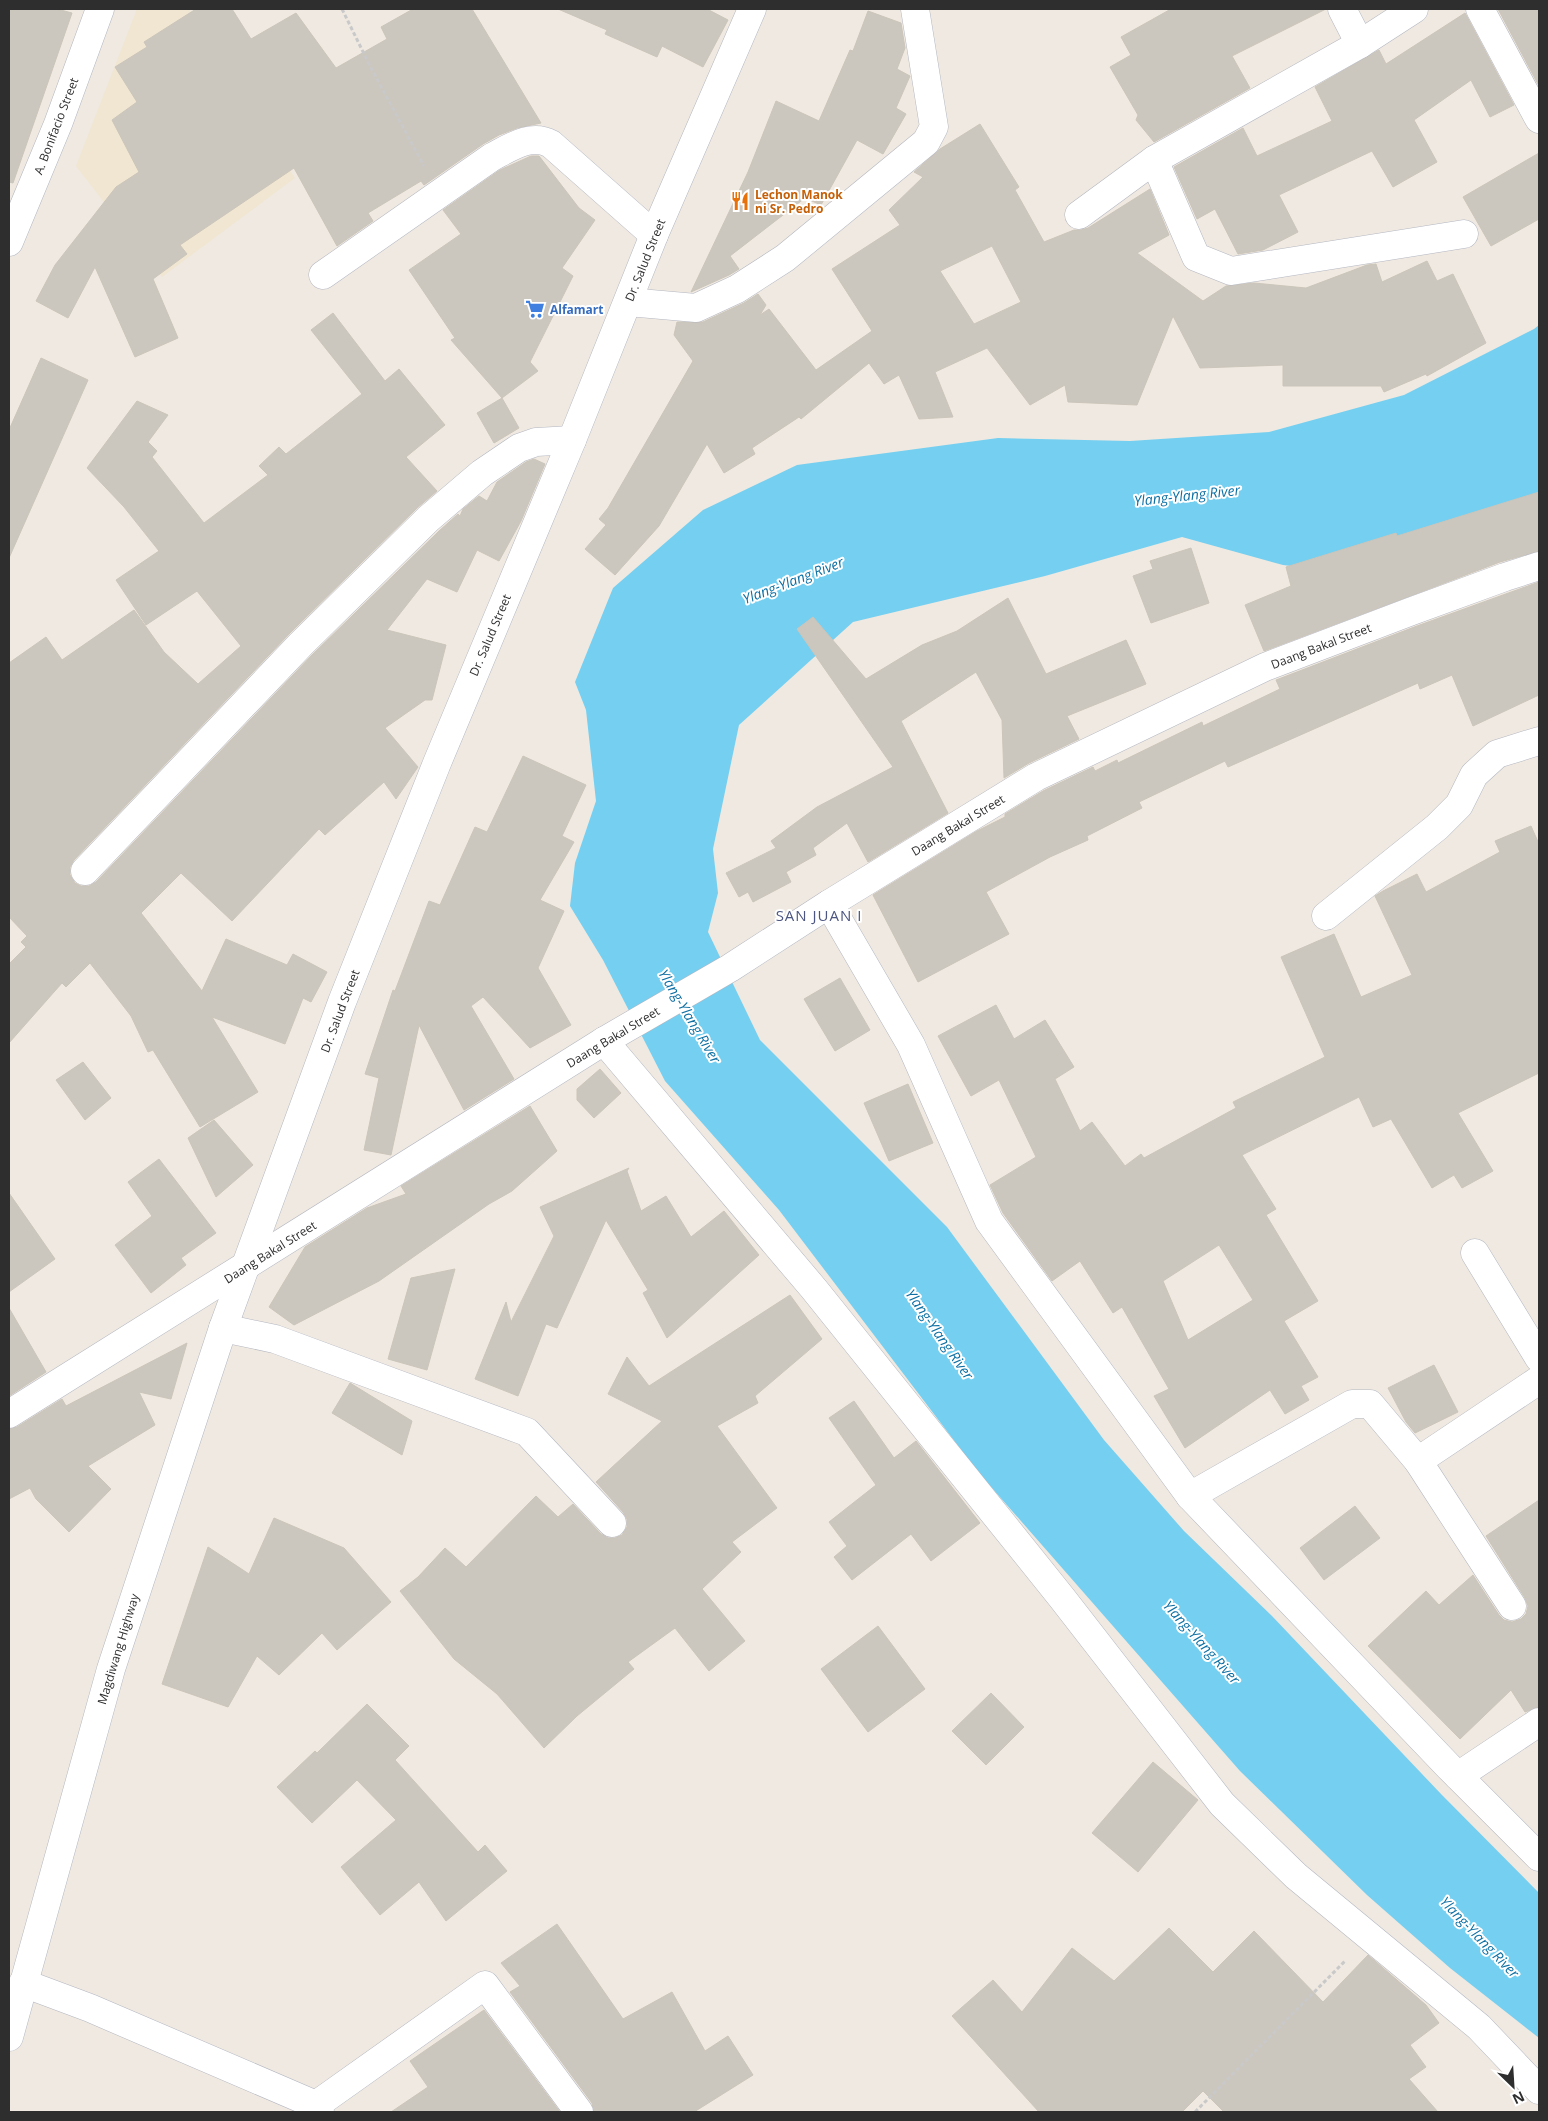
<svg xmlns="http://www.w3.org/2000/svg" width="1548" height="2121" font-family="'Open Sans',sans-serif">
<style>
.education{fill:#f0e6d1}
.water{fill:#75cff0}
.building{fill:#cbc7bf;stroke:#cbc5ba;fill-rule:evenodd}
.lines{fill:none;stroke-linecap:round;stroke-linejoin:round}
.street-casing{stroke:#b4b7c1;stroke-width:29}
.secondary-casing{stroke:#b4b7c1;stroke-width:29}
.path{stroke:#c9c9c9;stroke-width:3;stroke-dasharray:4 2.5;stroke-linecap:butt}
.street{stroke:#fff;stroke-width:28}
.secondary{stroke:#fff;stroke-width:28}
.labels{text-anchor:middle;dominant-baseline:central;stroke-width:4;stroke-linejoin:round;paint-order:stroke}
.street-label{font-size:12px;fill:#2e2e2e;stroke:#fff}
.food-label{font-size:12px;font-weight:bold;fill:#c56008;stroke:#fff;text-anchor:start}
.shop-label{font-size:12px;font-weight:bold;fill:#366cbe;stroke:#fff;text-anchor:start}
.water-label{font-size:14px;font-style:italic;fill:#0d6fa3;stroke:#fff}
.quarter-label{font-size:15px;letter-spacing:1px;fill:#4d5680;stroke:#fff}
</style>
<rect width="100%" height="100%" fill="#efe9e1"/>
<!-- education -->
<path class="education" d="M137,9H189L295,178L162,277L76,166Z"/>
<!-- water -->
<path class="water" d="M1539,325V493L1299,567L1283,565L1182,537L1045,576L853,622L739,725L713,849L718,893L708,932L760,1040L947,1227L1104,1440L1184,1531L1272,1616L1441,1794L1539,1893V2038L1450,1968L1367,1895L1240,1771L978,1472L779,1210L665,1081L603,960L570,906L575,863L596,801L586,710L575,682L613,588L703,510L797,465L998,438L1130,441L1269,432L1404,395L1534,329Z"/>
<!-- building -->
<g class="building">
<path d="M9,9H57L72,13L13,183L9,182Z"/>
<path d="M196,9H232L251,39L296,13L336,68L387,39L381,27L413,9H472L541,123L517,128L499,135L483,144L424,185L421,181L368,213L373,221L337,246L294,168L180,245L187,254L153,279L178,338L135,357L95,267L68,318L36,301L55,265L116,187L139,172L112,120L137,102L115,67L147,47L144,42Z"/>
<path d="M558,9H707L728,20L703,67L662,46L657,57L605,34L607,30Z"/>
<path d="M1171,9H1326L1232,56L1250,88L1154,142L1136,120L1138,115L1110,67L1131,55L1121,37Z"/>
<path d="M1498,9H1539V86Z"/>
<path d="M868,11L901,23L905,48L897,69L910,76L896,108L906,114L883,154L857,140L821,205L805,198L730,256L739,269L729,275L691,292L748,172L776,101L819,121L850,50L853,51Z"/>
<path d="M1465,13L1514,105L1490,117L1471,80L1414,120L1437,162L1393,187L1372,151L1279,195L1298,232L1263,250L1238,254L1215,209L1197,219L1174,167L1243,128L1257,156L1332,121L1315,87L1379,50L1386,64Z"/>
<path d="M980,124L1019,187L1015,190L1044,242L1074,230H1081L1088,228L1150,189L1169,235L1137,253L1203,301L1226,286L1254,283L1306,288L1367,265L1376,264L1382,282L1427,261L1437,281L1453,274L1486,343L1427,376L1426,374L1384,392L1381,386H1283V365L1200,368L1173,316L1137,405L1068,402L1065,385L1030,405L987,348L935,372L953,417L919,419L899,375L884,384L869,363L801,419L799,417L752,448L755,454L724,473L707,444L659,526L615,575L585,549L606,525L599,519L608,508L693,361L674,335L677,322H703L744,303L758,294L766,305L760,315L769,309L816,370L872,331L832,269L900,225L889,210L923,177L914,172L940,149ZM992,246L1021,302L974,324L940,271Z"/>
<path d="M1539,153V219L1491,246L1463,197Z"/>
<path d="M531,156H539L579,208L595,220L562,268L573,276L530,362L538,371L502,398L451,340L455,338L409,270L461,234L443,210L500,170Z"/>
<path d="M333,313L385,381L399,369L445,425L406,457L437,491L417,508L290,633L74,860L70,867V875L75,883L81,886H89L96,882L312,655L439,531L458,514L460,516L463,509L479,496L487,501L497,482L526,462L534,459L545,464L521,521L499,561L477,550L457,592L427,579L387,630L446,645L432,700H425L385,728L418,767L396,799L384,782L325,835L319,829L232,921L181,873L141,913L202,991L226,939L287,965L293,954L327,972L311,1002L303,998L285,1044L212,1017L258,1092L200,1127L153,1050L148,1052L131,1016L90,963L66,987L62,983L9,1043V964L26,947L21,942L27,936L9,917V663L46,637L62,660L134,610L164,652L198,684L241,646L197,591L146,625L116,580L159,551L124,507L87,468L137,401L168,415L148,442L157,451L152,457L204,523L268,475L259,466L279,447L286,454L362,394L311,330Z"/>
<path d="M41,358L88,380L9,558V430Z"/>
<path d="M502,398L519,428L494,443L477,413Z"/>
<path d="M1539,492V551L1500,562L1264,651L1245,605L1291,586L1286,567L1396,533L1397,536Z"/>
<path d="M1191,548L1209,603L1151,623L1133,576L1153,569L1150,561Z"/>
<path d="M1539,582V695L1473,726L1452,675L1420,689L1418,683L1228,767L1225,761L1139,802L1142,808L1087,836L1088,840L1050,857L986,892L1009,934L918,982L873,895L977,831L1005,817V814L1043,791L1093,767L1095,771L1117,760L1118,763L1202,722L1203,726L1280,689L1276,680L1417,626Z"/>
<path d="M1008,598L1046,674L1126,640L1146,684L1067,716L1079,739L1029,763L1004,778L1002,720L976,672L901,721L948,813L868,862L847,823L813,848L816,855L786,872L791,882L753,902L748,892L739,897L726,873L776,848L771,841L817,807L893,767L797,629L813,617L866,679L922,645L957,631Z"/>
<path d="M523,756L586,785L562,836L574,842L540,900L564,911L538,968L571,1025L530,1048L483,997L471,1006L514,1079L464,1110L419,1025L391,1155L364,1150L379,1078L365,1074L393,990L395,991L429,901L440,905L475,827L487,832Z"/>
<path d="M1531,826L1539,844V1073L1458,1113L1493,1171L1462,1188L1454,1175L1432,1188L1391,1119L1373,1127L1359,1097L1242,1155L1276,1209L1266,1215L1318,1301L1284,1321L1318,1377L1301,1386L1309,1400L1285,1414L1270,1390L1185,1448L1154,1396L1169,1389L1122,1307L1113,1313L1080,1261L1052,1281L1003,1213L990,1185L1036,1157L999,1080L971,1096L938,1036L996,1005L1014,1039L1045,1020L1074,1067L1055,1079L1080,1131L1092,1122L1125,1166L1141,1154L1144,1158L1236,1108L1233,1102L1325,1057L1281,957L1334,934L1361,997L1412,975L1375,896L1383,891L1417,874L1426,892L1500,852L1495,841ZM1219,1245L1253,1300L1188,1340L1163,1281Z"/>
<path d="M840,978L870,1030L835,1051L804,999Z"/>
<path d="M83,1062L111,1098L85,1120L56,1080Z"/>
<path d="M600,1069L621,1093L594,1118L577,1100V1089Z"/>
<path d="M908,1084L933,1143L889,1161L864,1103Z"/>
<path d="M530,1106L557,1151L512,1191L489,1204L379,1281L294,1325L269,1307L305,1247L367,1208L406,1194L401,1186Z"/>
<path d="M214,1120L253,1165L216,1197L188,1138Z"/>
<path d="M159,1159L216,1233L181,1258L186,1265L151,1293L115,1245L152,1216L128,1182Z"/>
<path d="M629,1168L627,1171L641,1211L666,1196L691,1237L724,1211L759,1255L667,1338L643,1293L648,1290L606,1220L557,1328L546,1324L518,1396L475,1379L506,1302L511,1322L554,1236L540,1207Z"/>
<path d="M9,1193L55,1259L9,1292Z"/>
<path d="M455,1269L427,1370L388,1359L411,1278Z"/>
<path d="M790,1295L822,1339L755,1396L758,1403L717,1426L777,1508L732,1542L741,1552L702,1589L745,1641L709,1671L675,1628L628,1662L634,1669L577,1716L544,1748L497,1694L454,1659L400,1591L418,1577L445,1548L466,1567L536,1496L558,1517L573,1504L601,1534L608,1538H615L622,1535L627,1527V1519L623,1512L596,1482L662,1421L608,1394L627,1357L649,1386Z"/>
<path d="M9,1308L46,1372L9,1396Z"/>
<path d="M187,1343L171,1399L139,1392L155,1425L88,1466L111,1489L69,1532L36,1499L30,1488L9,1499V1429L17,1427L62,1399L66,1406Z"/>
<path d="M1434,1365L1458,1412L1415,1433L1406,1422L1388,1388Z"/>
<path d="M350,1383L412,1421L402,1455L332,1413Z"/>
<path d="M854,1401L894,1458L916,1441L980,1523L931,1561L911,1534L852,1580L834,1557L847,1546L829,1522L876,1485L829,1418Z"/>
<path d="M1539,1500V1707L1525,1712L1511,1690L1460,1739L1368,1646L1426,1591L1439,1605L1473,1575L1499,1615L1504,1620L1512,1622L1521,1619L1526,1614L1528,1606L1525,1598L1486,1536Z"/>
<path d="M1355,1506L1380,1538L1324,1580L1300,1548Z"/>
<path d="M274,1518L344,1548L391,1602L337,1650L322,1633L279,1675L257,1656L228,1707L162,1684L208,1547L249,1574Z"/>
<path d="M878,1626L925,1689L868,1732L821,1669Z"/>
<path d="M991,1693L1024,1727L986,1765L952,1731Z"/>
<path d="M367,1704L409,1746L395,1760L478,1852L485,1845L507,1871L446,1921L419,1882L380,1915L341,1867L396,1820L357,1780L312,1823L277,1787L315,1751L317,1753Z"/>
<path d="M1153,1762L1198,1800L1138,1872L1092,1833Z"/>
<path d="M557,1924L623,2019L672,1992L705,2051L728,2036L753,2075L694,2112H594L592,2103L510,1992L520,1986L501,1963Z"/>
<path d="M1169,1928L1213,1972L1254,1931L1323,2002L1368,1955L1426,2005L1439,2023L1410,2045L1426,2067L1409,2079L1438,2112H1224L1203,2091L1182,2112H1039L952,2016L993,1980L1022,2012L1072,1948L1114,1981Z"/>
<path d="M484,2010L560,2112H391L428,2087L410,2061Z"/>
</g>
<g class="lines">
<!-- street casing -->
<g class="street-casing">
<g id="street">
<path d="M1342,9L1360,44"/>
<path d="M1480,9L1539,119"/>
<path d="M1154,160L1196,257L1231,271L1464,234"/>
<path d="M1079,215L1154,160L1360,44L1414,9"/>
<path d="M323,275L492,157C511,147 531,133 551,144L654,235"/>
<path d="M628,302L696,308L737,289L785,258L926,142L934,127L915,9"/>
<path d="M85,871L301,644L428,519L482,473L519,448L536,442L572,440"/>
<path d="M1326,916L1437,827L1459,805L1474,775L1497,754L1539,741"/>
<path d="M604,1041L814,1289L1062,1598L1222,1804L1296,1876L1479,2027L1539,2090"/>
<path d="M1475,1253L1539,1358"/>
<path d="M223,1328L275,1339L527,1432L612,1523"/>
<path d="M1190,1496L1352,1404H1370L1418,1461"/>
<path d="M1512,1606L1418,1461L1539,1380"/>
<path d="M1458,1776L1539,1722"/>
<path d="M23,1983L90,2008L316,2105L320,2112"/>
<path d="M316,2105L485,1985L579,2112"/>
</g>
</g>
<!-- secondary casing -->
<g class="secondary-casing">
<g id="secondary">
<path d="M9,242L58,124L100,9"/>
<path d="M829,904L911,1045L989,1221L1190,1496L1449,1767L1539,1857"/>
<path d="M9,1414L604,1041L730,968L829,904L1036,777L1265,667L1412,611L1505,577L1539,566"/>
<path d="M9,2037L111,1669L223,1328L342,1002L437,763L572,440L654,235L752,9"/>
</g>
</g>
<!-- path -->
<g class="path">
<path d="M342,9L369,64L424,166"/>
<path d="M1195,2112L1346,1960"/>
</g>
<!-- street -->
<use href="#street" class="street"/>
<!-- secondary -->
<use href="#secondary" class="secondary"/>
</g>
<!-- icons -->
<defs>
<g id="restaurant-bare" transform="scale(1.5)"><path d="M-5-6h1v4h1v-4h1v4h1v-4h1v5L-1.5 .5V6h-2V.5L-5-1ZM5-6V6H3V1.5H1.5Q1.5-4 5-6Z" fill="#e8710a" stroke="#fff" stroke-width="2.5" paint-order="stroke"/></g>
<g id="supermarket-bare" transform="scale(1.5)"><path d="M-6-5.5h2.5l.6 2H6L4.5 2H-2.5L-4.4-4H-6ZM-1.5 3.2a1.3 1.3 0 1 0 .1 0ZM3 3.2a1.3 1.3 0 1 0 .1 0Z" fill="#3f7fe0" stroke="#fff" stroke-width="2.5" paint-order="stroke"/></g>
</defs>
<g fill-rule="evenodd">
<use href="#restaurant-bare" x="740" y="201"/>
<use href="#supermarket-bare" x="535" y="309"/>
</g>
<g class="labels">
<!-- street labels -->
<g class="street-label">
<text transform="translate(56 126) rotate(-69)">A. Bonifacio Street</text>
<text transform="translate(645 260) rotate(-68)">Dr. Salud Street</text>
<text transform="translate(490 635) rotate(-67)">Dr. Salud Street</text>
<text transform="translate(1321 646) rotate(-21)">Daang Bakal Street</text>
<text transform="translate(958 825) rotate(-31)">Daang Bakal Street</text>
<text transform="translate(340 1011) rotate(-69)">Dr. Salud Street</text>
<text transform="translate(613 1037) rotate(-31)">Daang Bakal Street</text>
<text transform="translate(270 1252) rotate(-32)">Daang Bakal Street</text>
<text transform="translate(118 1649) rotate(-73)">Magdiwang Highway</text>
</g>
<!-- food labels -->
<g class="food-label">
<text x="755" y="194">Lechon Manok<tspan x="755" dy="14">ni Sr. Pedro</tspan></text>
</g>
<!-- shop labels -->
<g class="shop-label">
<text x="550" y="309">Alfamart</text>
</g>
<!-- water labels -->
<g class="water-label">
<text transform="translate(1187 495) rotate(-6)">Ylang-Ylang River</text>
<text transform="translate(793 580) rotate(-21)">Ylang-Ylang River</text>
<text transform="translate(690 1016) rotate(59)">Ylang-Ylang River</text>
<text transform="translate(940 1334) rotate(55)">Ylang-Ylang River</text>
<text transform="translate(1202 1642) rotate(48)">Ylang-Ylang River</text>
<text transform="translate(1480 1937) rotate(46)">Ylang-Ylang River</text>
</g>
<!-- quarter labels -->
<g class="quarter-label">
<text x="819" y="915">SAN JUAN I</text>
</g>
</g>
<!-- border -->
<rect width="1548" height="2121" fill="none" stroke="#2e2e2e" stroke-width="20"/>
<!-- north arrow -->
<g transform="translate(1513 2086) rotate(155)" stroke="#ffffff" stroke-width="4" paint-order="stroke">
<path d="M0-4L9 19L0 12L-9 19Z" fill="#2e2e2e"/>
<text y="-8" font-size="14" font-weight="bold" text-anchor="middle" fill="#2e2e2e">N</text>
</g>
</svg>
